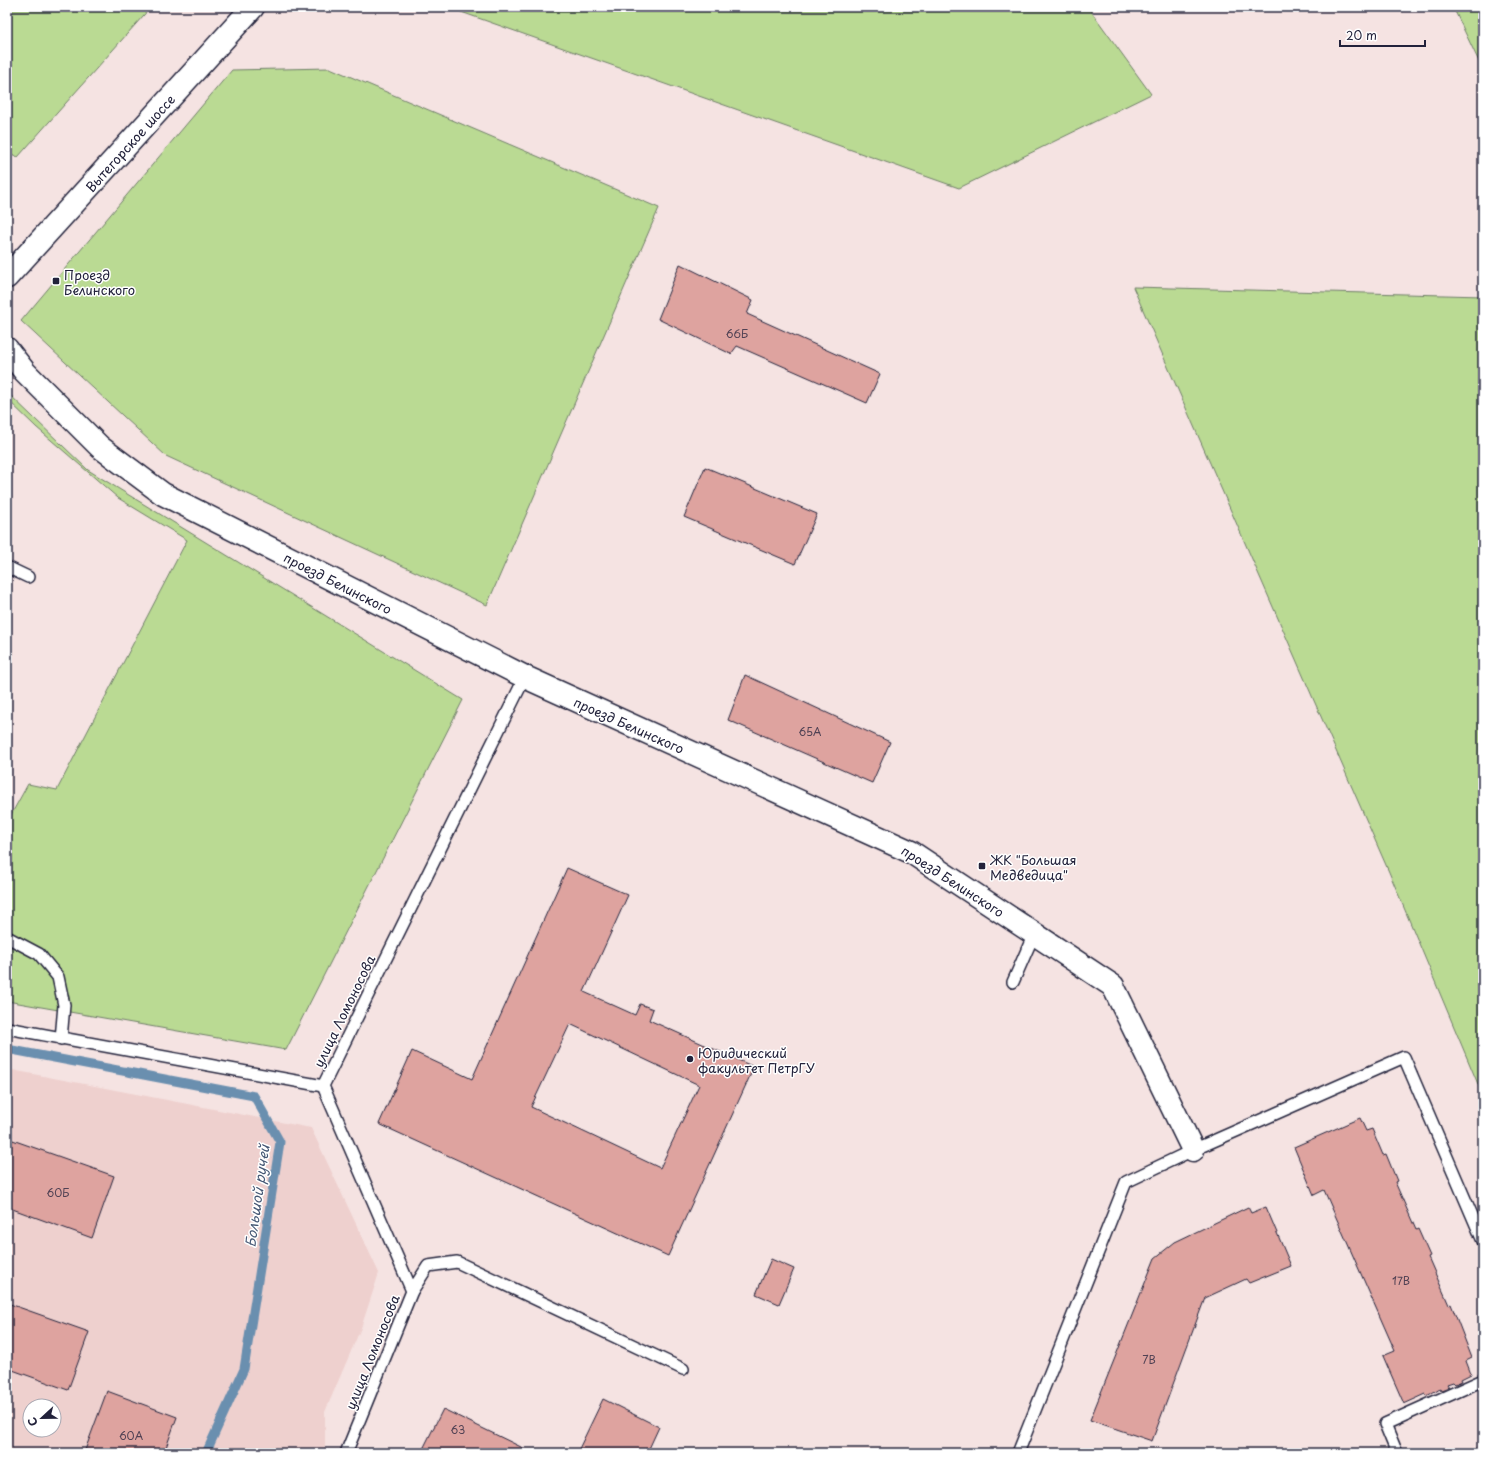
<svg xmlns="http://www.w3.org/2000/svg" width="1490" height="1460" font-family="'Playpen Sans',sans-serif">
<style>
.built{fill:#eed0ce;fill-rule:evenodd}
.green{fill:#bada93;stroke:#6e7e67}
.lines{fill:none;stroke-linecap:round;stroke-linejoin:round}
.stream{stroke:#6b8faf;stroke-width:9}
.building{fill:#dea39f;stroke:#22223b;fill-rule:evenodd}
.service-casing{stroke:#22223b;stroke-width:14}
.minor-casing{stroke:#22223b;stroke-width:25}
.secondary-casing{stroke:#22223b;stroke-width:25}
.service{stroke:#fff;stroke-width:11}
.minor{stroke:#fff;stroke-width:22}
.secondary{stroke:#fff;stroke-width:22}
.poi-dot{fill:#22223b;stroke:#fff;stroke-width:1.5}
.labels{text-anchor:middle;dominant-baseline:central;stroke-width:3;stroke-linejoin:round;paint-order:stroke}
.number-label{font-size:11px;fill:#514254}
.street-label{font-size:13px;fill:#22223b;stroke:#fff}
.poi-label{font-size:13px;fill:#22223b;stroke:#fff;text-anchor:start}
.water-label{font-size:14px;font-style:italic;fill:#465875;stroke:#fff}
</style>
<rect width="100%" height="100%" fill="#f5e3e2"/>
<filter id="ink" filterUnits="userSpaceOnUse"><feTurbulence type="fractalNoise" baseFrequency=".025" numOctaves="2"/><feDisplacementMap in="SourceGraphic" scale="8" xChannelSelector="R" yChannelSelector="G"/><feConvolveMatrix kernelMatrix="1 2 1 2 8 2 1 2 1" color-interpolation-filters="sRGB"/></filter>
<g filter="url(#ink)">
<!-- built -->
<path class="built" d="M7,1069L311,1128L379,1273L361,1328L325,1412V1453H7ZM30,1406H54V1430H30Z"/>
<!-- green -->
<g class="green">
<path d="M7,7H151L18,157L7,152Z"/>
<path d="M447,7H1088L1151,94L959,188Z"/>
<path d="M1453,7H1483V70Z"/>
<path d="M330,68L659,208L487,605L166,456L21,321L232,70Z"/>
<path d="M1133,287L1483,296V1096L1389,872Z"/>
<path d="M7,392L88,470L463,700L286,1050L7,1001V822L28,784L57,790L187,540L118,498L36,427L7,399Z"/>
</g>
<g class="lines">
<!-- stream -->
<path class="stream" d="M7,1049L254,1096L280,1142L244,1369L206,1453"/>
</g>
<!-- building -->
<g class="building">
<path d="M680,264L753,300L747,314L880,374L867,403L737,346L731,354L658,319Z"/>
<path d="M705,467L817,514L795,564L684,517Z"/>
<path d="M745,675L890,742L872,783L728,720Z"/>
<path d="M567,868L628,895L584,992L635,1015L640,1004L653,1009L649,1020L754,1067L668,1256L379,1124L412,1051L472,1079ZM570,1024L699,1085L660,1168L531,1107Z"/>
<path d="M1360,1118L1366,1131L1372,1129L1383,1155L1386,1154L1397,1181L1395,1182L1416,1230L1418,1229L1430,1256L1428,1257L1449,1305L1451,1304L1472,1358L1466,1361L1471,1374L1461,1379L1462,1381L1455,1384L1453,1382L1447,1384L1449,1387L1441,1390L1440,1388L1427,1396L1426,1394L1404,1404L1383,1356L1395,1351L1324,1190L1314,1195L1294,1147Z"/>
<path d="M7,1138L114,1176L92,1238L7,1207Z"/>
<path d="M1248,1207L1251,1213L1266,1207L1291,1266L1249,1283L1246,1279L1205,1298L1152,1441L1090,1420L1155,1258L1175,1242Z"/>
<path d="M771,1259L794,1269L779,1304L756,1294Z"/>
<path d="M7,1303L89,1332L68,1390L7,1368Z"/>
<path d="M107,1391L177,1417L164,1453H84Z"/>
<path d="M603,1399L659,1427L647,1453H577Z"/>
<path d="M443,1409L523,1448L521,1453H421Z"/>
</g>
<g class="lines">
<!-- service casing -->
<g class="service-casing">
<g id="service">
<path d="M7,567L28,577"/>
<path d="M7,937L39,954L58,977L64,1005L61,1039"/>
<path d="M1013,982L1034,934"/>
<path d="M7,1028L323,1086"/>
<path d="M412,1291L428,1266L457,1262L683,1369"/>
<path d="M346,1453L412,1291L323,1086L525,677"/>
<path d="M1018,1453L1126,1182L1193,1150L1404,1057L1483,1241"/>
<path d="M1397,1453L1385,1424L1483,1380"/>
</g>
</g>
<!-- minor casing -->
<g class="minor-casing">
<path id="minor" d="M7,349L25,372L100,447L163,494L525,677L911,852L1113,986L1193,1150"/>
</g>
<!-- secondary casing -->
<g class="secondary-casing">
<path id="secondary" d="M7,277L253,7"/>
</g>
<!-- service -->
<use href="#service" class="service"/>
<!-- minor -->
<use href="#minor" class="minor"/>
<!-- secondary -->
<use href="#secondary" class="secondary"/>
</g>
</g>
<!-- markers -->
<g class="poi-dot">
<rect x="52" y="277" width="8" height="8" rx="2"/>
<rect x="978" y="862" width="8" height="8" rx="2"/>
<circle cx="690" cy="1059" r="4"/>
</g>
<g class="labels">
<!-- number labels -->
<g class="number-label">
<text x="737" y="333">66Б</text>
<text x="810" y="731">65А</text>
<text x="58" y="1192">60Б</text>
<text x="1401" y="1280">17В</text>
<text x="1149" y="1359">7В</text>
<text x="458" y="1429">63</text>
<text x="131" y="1435">60А</text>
</g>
<!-- street labels -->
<g class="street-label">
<text transform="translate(130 143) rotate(-48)">Вытегорское шоссе</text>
<text transform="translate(338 583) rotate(27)">проезд Белинского</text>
<text transform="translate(629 725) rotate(24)">проезд Белинского</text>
<text transform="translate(953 881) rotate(33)">проезд Белинского</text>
<text transform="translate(344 1011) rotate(-64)">улица Ломоносова</text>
<text transform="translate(372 1352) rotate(-68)">улица Ломоносова</text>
</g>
<!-- poi labels -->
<g class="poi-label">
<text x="64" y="274">Проезд<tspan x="64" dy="15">Белинского</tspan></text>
<text x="990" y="859">ЖК "Большая<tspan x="990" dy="15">Медведица"</tspan></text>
<text x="698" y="1052">Юридический<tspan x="698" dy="15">факультет ПетрГУ</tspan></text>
</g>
<!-- water labels -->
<g class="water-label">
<text transform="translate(257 1196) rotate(-82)">Большой ручей</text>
</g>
</g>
<!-- margin -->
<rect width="1490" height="1460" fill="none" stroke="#fff" stroke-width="24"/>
<rect x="12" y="12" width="1466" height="1436" fill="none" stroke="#22223b" stroke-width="1.5" filter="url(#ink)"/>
<!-- north arrow -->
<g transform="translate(42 1418) rotate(248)"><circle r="19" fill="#ffffff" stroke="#a7a7b1"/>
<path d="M0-3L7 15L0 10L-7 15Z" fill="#22223b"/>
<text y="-6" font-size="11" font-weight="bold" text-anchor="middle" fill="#22223b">С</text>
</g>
<!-- scale -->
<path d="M1340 40v6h85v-6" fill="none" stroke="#22223b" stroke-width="2"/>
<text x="1346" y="40" font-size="12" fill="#22223b" stroke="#ffffff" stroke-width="3" paint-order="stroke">20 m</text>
</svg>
